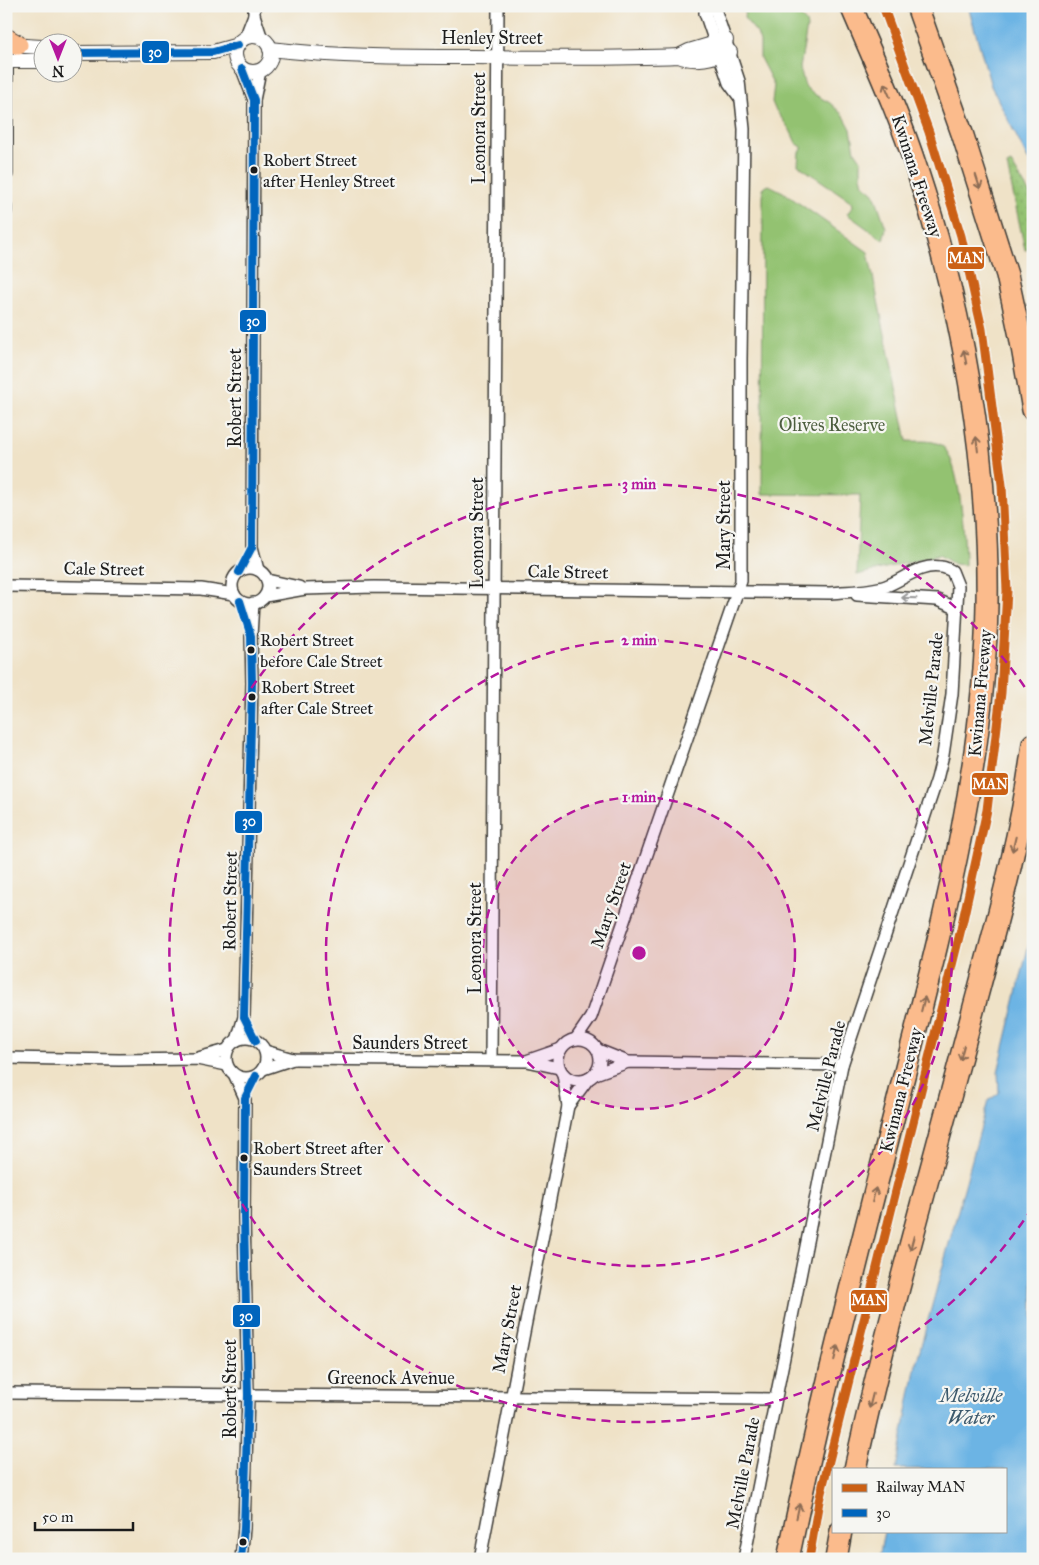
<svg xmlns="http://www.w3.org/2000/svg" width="1039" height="1565" font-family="'IM FELL Great Primer',serif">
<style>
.grass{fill:url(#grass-dots);stroke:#586f46}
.park{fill:#93c271;stroke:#586f46}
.water{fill:#6cb4e4;stroke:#446880}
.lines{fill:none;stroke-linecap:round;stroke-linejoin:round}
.minor-casing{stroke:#3c3a36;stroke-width:14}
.tertiary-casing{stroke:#3c3a36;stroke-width:16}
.trunk-casing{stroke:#3c3a36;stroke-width:21}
.motorway-casing{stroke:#3c3a36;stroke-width:24}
.minor{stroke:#fff;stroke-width:11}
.tertiary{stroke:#fff;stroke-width:14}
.trunk{stroke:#fbbb8c;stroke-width:19}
.motorway{stroke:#fbbb8c;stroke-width:21}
.bus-1-casing{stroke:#f6f6f2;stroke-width:11}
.bus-1{stroke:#0065bd;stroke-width:8}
.rail-1-casing{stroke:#f6f6f2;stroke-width:12}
.rail-1{stroke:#cb6015;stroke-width:9}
.oneway{stroke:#8c6c54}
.oneway2{stroke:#999}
.ring{fill:none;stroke:#b5179e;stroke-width:2.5;stroke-dasharray:9 6}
.bus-dot{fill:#1c1c1c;stroke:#f6f6f2;stroke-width:2}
.labels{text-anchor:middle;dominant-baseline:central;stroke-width:4.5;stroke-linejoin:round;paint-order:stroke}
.bus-label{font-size:17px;fill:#1c1c1c;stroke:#f6f6f2;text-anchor:start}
.street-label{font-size:18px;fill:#1c1c1c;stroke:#f6f6f2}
.park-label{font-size:18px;fill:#4c5e3e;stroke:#f6f6f2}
.water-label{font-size:19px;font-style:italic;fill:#3c596c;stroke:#f6f6f2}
.centre{fill:#b5179e;stroke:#f6f6f2;stroke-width:2.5}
.ring-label{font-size:15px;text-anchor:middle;font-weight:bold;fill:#b5179e;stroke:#f6f6f2;stroke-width:4.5;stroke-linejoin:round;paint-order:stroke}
.line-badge{stroke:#f6f6f2;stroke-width:2}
.badge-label{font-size:14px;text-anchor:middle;font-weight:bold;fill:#fff}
</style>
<defs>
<pattern id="grass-dots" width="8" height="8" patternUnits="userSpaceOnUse" patternTransform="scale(1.25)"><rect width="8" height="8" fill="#93c271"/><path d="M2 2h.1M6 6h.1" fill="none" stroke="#7ea661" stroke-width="1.8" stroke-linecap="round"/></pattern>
</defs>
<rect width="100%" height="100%" fill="#f6f6f2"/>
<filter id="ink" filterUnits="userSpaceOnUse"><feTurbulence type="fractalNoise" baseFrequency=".02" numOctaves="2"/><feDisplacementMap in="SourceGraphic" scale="10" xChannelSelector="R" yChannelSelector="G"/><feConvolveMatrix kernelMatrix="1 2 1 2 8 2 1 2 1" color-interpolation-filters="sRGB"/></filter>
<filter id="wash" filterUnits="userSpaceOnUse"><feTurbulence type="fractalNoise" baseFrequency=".0096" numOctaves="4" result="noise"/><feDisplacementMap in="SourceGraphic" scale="20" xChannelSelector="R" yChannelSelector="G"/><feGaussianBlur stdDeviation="1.12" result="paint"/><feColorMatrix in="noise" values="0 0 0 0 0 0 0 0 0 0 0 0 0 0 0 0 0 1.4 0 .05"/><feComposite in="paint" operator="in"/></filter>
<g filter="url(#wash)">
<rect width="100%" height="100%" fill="#efe2c7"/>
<!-- grass -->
<path class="grass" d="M1011,163L1033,199V249L1025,250L1007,165Z"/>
<!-- park -->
<g class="park">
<path d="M744,6H791L806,22L807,27L800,68L805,86L812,93L830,103L844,116L851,129L855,151L861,160V176L863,184L874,193L886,228L883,240L847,214L853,206L852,202L798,165L799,152L802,150V147L796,143L790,130L775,109L772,102L774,85L760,58V42L757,33L744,18L745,9Z"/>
<path d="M769,185L783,192L868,252L907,441C919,442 930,439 941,445C961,458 965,542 965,565L954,564L939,555L857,575L860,495L762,494L763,188Z"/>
</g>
<!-- water -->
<g class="water">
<path d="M968,6H1033V169L991,86Z"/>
<path d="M1033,927V1559H879L884,1531H1005V1469H896L916,1364L988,1101L999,1093L998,1072Z"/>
</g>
</g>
<g filter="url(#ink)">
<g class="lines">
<!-- minor casing -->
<g class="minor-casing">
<g id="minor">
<path d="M254,6V15L262,39"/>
<path d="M705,6V13L729,83L740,98"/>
<path d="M245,38L254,15"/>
<path d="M242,69L254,100"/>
<path d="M7,174V45"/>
<path d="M6,211V207"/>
<circle cx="250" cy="586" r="18"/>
<path d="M258,570L252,547L254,100L260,71"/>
<path d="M267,580L299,587"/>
<path d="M6,586L201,589L234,594"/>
<path d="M857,595L937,600L956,608"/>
<path d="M265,596L305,589L374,587L830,593C848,591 869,592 886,586C903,580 921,563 941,567C945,567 949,570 952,571L958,586L952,694L943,755L937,779L842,1065L744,1559"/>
<circle cx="246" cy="1058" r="20"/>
<path d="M576,1039L591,1017L741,581V359L744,129L739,81L716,12L711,6"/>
<circle cx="579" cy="1060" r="21"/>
<path d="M237,1040L244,1017L252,683L251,636L253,603"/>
<path d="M598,1050L628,1062"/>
<path d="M265,1051L293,1059L527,1061L559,1068"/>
<path d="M6,1058L119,1060L197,1059L227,1065"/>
<path d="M198,1058L227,1050"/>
<path d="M491,1060L498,6"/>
<path d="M529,1060L561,1049"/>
<path d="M263,1069L293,1059"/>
<path d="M595,1074L628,1062L842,1065"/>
<path d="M235,1076L245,1098L244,1217L248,1395L244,1528L241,1559"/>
<path d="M568,1106L588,1079"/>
<path d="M6,1393L775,1399"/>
<path d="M480,1559L568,1106L563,1074"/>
</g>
</g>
<!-- tertiary casing -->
<g class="tertiary-casing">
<g id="tertiary">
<circle cx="253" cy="54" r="18"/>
<path d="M9,45L42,47"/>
<path d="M270,49C338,57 405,57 473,57C541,58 610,59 679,56C695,63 714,57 730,52"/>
<path d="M72,53L213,52L238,45"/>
<path d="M679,56L689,51L726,40"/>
<path d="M6,61H38L42,59"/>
</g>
</g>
<!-- trunk casing -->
<g class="trunk-casing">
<path id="trunk" d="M6,38L18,45"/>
</g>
<!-- motorway casing -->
<g class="motorway-casing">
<g id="motorway">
<path d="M917,6L963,136L1007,275L1020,336L1033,410"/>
<path d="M855,1469C889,1314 934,1161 974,1007C997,921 1022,832 1033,744"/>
<path d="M788,1559C822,1394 865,1231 906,1068C945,915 985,762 987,603C989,460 962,306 917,170C899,114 874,60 851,6"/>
<path d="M836,1559L841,1531"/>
</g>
</g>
<!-- minor -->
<use href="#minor" class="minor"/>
<!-- tertiary -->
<use href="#tertiary" class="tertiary"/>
<!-- trunk -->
<use href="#trunk" class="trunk"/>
<!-- motorway -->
<use href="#motorway" class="motorway"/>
<!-- bus-1 casing -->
<g class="bus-1-casing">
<g id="bus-1">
<path d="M72,53L213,52L238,45"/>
<path d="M239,572L252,547L254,100L242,69"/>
<path d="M240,601L251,636L252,683L244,1017L256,1041"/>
<path d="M241,1559L244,1528L248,1395L244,1217L245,1098L256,1076"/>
</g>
</g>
<!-- bus-1 -->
<use href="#bus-1" class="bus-1"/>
<!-- rail-1 casing -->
<g class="rail-1-casing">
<path id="rail-1" d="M809,1559L819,1501L961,929L987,810L1001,693L1007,591L1002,485L982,329L961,236L929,132L883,6"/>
</g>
<!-- rail-1 -->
<use href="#rail-1" class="rail-1"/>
</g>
<!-- one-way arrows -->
<defs><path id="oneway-shaft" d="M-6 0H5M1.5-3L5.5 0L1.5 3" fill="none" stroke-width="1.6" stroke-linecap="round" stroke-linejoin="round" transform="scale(1.25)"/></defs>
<g class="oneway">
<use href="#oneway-shaft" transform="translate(887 90) rotate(-113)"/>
<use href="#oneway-shaft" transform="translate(978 182) rotate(72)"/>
<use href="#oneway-shaft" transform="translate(965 357) rotate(-101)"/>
<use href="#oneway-shaft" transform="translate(977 444) rotate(-97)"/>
<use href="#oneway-shaft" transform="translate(1014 844) rotate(103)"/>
<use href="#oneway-shaft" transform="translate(923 1004) rotate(-76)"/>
<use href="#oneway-shaft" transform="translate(962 1053) rotate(105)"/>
<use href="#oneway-shaft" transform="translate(874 1195) rotate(-76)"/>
<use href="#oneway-shaft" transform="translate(912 1243) rotate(105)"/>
<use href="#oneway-shaft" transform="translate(836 1353) rotate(-76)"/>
<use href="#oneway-shaft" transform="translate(871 1401) rotate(104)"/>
<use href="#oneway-shaft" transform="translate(798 1511) rotate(-78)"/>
</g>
<use class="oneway2" href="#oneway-shaft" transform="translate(909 598) rotate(-178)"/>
</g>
<!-- distance rings -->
<circle cx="639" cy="953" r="156" fill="#b5179e" fill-opacity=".12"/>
<g class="ring">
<circle cx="639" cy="953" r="156"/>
<circle cx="639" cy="953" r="313"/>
<path d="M1032 1208A469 469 0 1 1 1032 698"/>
</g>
<!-- markers -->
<g class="bus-dot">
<circle cx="254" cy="170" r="4.5"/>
<circle cx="251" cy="650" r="4.5"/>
<circle cx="252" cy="697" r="4.5"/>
<circle cx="244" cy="1158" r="4.5"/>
<circle cx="243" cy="1542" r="4.5"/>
</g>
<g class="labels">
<!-- bus labels -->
<g class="bus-label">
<text x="263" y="160">Robert Street<tspan x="263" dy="21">after Henley Street</tspan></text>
<text x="260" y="640">Robert Street<tspan x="260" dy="21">before Cale Street</tspan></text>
<text x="261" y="687">Robert Street<tspan x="261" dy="21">after Cale Street</tspan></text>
<text x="253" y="1148">Robert Street after<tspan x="253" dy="21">Saunders Street</tspan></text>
</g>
<!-- street labels -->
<g class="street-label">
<text x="492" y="38">Henley Street</text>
<text transform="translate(479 128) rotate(-90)">Leonora Street</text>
<text transform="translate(917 176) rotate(72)">Kwinana Freeway</text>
<text transform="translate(235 398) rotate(-90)">Robert Street</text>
<text transform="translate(724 525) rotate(-90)">Mary Street</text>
<text transform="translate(477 533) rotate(-90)">Leonora Street</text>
<text transform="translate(104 569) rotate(1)">Cale Street</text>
<text transform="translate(568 572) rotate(1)">Cale Street</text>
<text transform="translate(931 689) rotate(-84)">Melville Parade</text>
<text transform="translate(980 693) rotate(-85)">Kwinana Freeway</text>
<text transform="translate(230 901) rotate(-89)">Robert Street</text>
<text transform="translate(611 905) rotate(-71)">Mary Street</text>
<text transform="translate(475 938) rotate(-90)">Leonora Street</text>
<text x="410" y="1043">Saunders Street</text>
<text transform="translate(826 1076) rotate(-76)">Melville Parade</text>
<text transform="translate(901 1090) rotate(-76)">Kwinana Freeway</text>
<text transform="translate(507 1329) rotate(-79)">Mary Street</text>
<text x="391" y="1378">Greenock Avenue</text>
<text transform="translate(230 1389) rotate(-90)">Robert Street</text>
<text transform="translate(743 1473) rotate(-79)">Melville Parade</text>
</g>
<!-- park labels -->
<g class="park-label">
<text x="832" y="425">Olives Reserve</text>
</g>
<!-- water labels -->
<g class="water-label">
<text x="971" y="1395">Melville<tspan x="971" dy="22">Water</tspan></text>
</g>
</g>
<circle cx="639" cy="953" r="8" class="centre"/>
<g class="ring-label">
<text x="639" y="489">3 min</text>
<text x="639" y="645">2 min</text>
<text x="639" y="802">1 min</text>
</g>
<g class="line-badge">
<rect x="141" y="40" width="29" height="24" rx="5" fill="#0065bd"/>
<rect x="947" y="246" width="38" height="24" rx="5" fill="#cb6015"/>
<rect x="239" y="309" width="28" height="24" rx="5" fill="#0065bd"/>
<rect x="971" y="772" width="38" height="24" rx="5" fill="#cb6015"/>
<rect x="234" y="810" width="29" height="24" rx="5" fill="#0065bd"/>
<rect x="850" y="1289" width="38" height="24" rx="5" fill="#cb6015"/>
<rect x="232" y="1304" width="29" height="24" rx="5" fill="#0065bd"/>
</g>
<g class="badge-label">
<text x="155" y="57">30</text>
<text x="966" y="263">MAN</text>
<text x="253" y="326">30</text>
<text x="990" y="789">MAN</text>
<text x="249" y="826">30</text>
<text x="869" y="1305">MAN</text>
<text x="246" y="1321">30</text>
</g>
<!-- margin -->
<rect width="1039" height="1565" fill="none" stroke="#f6f6f2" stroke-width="25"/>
<!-- legend -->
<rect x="832" y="1468" width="175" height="65" fill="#f6f6f2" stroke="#9f9f9c"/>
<rect x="842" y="1484" width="25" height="8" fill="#cb6015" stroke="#9f9f9c"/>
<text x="876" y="1492" font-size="15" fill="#1c1c1c">Railway MAN</text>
<rect x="842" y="1509" width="25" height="8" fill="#0065bd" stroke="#9f9f9c"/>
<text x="876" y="1518" font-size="15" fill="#1c1c1c">30</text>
<!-- north arrow -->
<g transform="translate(58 58) rotate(180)"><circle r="24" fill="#f6f6f2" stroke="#9f9f9c"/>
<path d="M0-4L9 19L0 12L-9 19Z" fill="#b5179e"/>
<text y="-8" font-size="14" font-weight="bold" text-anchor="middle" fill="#1c1c1c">N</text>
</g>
<!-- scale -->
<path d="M35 1522v8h98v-8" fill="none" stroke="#1c1c1c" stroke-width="2.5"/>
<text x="42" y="1522" font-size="15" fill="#1c1c1c" stroke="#f6f6f2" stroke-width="4" paint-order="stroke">50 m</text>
</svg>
